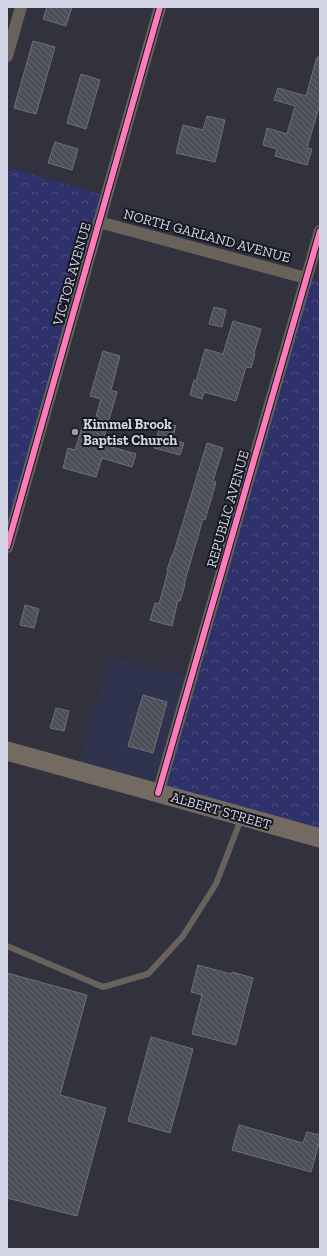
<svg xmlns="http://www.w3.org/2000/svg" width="327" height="1256" font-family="'Zilla Slab',serif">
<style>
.built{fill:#2f334d}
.forest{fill:url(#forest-crowns)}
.building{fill:url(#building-back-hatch);stroke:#6e6f7a}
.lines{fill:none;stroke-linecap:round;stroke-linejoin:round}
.service{stroke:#69625a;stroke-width:6}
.minor{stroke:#69625a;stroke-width:12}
.primary{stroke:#736a62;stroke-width:19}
.cycleway-casing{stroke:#151721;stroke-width:8}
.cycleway{stroke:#fd7abc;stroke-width:6}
.poi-dot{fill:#9a9caa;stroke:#151721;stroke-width:1.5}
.labels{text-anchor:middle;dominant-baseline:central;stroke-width:4;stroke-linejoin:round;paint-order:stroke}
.street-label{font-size:14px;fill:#d3d5e4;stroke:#151721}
.poi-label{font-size:14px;font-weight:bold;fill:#d3d5e4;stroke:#151721;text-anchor:start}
</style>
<defs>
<pattern id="forest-crowns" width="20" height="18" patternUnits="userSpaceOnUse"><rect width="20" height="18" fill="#2f326a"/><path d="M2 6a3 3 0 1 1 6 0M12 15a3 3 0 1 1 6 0" fill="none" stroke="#4c4f7f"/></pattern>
<pattern id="building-back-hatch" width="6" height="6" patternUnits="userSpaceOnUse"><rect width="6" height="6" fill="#4c4e58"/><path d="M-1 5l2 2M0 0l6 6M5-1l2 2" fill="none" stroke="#656770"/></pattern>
</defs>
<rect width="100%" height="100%" fill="#31323e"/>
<!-- built -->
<path class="built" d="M110,656L191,678L158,793L77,771Z"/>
<!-- forest -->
<g class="forest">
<path d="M7,167L107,196L7,547Z"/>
<path d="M306,278L320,282V838L158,793Z"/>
</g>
<!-- building -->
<g class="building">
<path d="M47,7H72L66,26L43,19Z"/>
<path d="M33,41L55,47L36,114L14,108Z"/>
<path d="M317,57H320V104L307,148L312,149L307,165L275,156L277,149L263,145L267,128L287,134L295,106L274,100L278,88L306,96Z"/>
<path d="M81,74L100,80L86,129L67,123Z"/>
<path d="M207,116L225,120L215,162L176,153L183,125L203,130Z"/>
<path d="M55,142L78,149L72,170L48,163Z"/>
<path d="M214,307L226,310L222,327L209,324Z"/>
<path d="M233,321L261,329L254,353L255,354L251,368L246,367L236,401L204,392L202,399L190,395L194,380L196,381L205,349L223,354Z"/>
<path d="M103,351L120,356L111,390L117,392L102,444L136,454L132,467L102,458L96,477L63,468L68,448L75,450L83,424L93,427L101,399L90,396Z"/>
<path d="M161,422L176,426L172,440L184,443L180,455L154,448Z"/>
<path d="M207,443L223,448L213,481L216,482L210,503L205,520L203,519L184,584L185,585L180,601L178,600L172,626L150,620L155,603L159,604L168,571L167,570L172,555H173Z"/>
<path d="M25,605L39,609L34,628L20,625Z"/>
<path d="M143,695L167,702L153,753L128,746Z"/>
<path d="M56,708L69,711L64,731L50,728Z"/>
<path d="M198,965L231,974L232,972L253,978L236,1045L192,1034L202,995L191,992Z"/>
<path d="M7,973L87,995L60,1095L106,1108L77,1216L7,1198Z"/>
<path d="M151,1037L193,1049L170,1133L128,1121Z"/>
<path d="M239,1125L303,1143L307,1132L320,1135V1140L311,1172L232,1150Z"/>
</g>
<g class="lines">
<!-- service -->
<path class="service" d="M7,946L103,987L148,974L183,936L216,884L241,819"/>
<!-- minor -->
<g class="minor">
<path d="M7,56L21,7"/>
<path d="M99,222L306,278"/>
<path d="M7,547L160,7"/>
<path d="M158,793L320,231"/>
</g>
<!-- primary -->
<path class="primary" d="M7,751L320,838"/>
<!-- cycleway casing -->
<g class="cycleway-casing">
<g id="cycleway">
<path d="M7,547L160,7"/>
<path d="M158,793L320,231"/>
</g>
</g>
<!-- cycleway -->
<use href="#cycleway" class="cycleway"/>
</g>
<!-- markers -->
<circle class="poi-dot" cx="75" cy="432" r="4"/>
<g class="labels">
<!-- street labels -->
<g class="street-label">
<text transform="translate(207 236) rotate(15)">NORTH GARLAND AVENUE</text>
<text transform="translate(72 274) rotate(-74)">VICTOR AVENUE</text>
<text transform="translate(228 509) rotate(-74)">REPUBLIC AVENUE</text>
<text transform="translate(221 811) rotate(16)">ALBERT STREET</text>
</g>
<!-- poi labels -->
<g class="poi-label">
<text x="83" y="424">Kimmel Brook<tspan x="83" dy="16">Baptist Church</tspan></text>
</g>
</g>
<!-- border -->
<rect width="327" height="1256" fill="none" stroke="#d3d5e4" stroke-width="16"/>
</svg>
